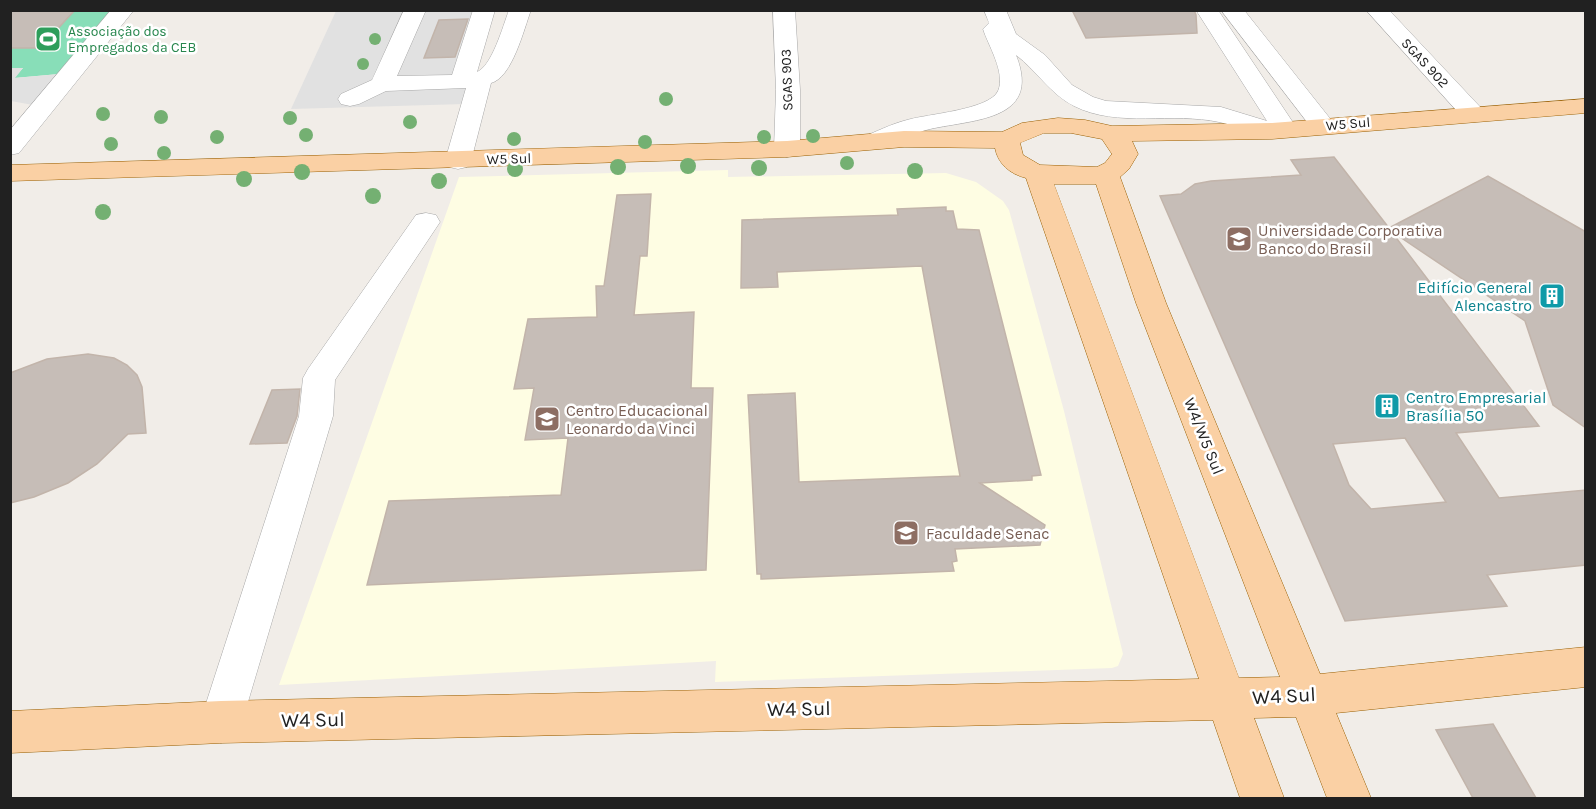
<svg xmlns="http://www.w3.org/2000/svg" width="1596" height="809" font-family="Karla,sans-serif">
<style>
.education{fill:#fefde3}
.pitch{fill:#88deb8}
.parking{fill:#e1e1e1}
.building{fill:#c6bdb7;stroke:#c2b4aa;stroke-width:1.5;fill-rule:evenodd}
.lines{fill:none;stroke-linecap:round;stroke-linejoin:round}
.minor-casing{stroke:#a8a8a8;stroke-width:1}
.major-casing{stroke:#9a6003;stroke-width:1}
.minor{fill:#fff;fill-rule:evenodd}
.major{fill:#fad0a4;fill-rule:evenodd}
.tree{fill:#74b072}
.labels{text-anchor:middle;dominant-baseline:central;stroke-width:5;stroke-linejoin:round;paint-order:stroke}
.far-leisure-label{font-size:14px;fill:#27864d;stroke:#fff;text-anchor:start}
.far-street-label{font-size:14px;fill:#212121;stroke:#fff}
.education-label{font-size:16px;fill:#785e54;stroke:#fff;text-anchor:start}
.culture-label{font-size:16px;fill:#0d838f;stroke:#fff;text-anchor:end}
.street-label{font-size:16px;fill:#212121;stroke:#fff}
.near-street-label{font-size:20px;fill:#212121;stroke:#fff}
</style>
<rect width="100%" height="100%" fill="#f1ede8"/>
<!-- education -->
<path class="education" d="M728,170V177L946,173L976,182L1003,201L1009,210L1064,411L1123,654L1118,666L1112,668L715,682L716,661L279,685L459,177Z"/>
<!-- pitch -->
<path class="pitch" d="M10,11H110L59,74L14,78L23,68H11Z"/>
<!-- parking -->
<g class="parking">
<path d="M336,11H492L465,104L291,109Z"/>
<path d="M11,68H23L15,78L59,74L33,105L11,101Z"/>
</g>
<!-- building -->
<g class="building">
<path d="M10,10H75L40,48H10Z"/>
<path d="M1072,10H1194L1196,15L1197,33L1086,38Z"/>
<path d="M468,19L455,57L424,58L439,20Z"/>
<path d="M1334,157L1389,228L1488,176L1586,232V428L1553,405L1525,321L1391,231L1539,426L1456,433L1499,498L1586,490V565L1487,575L1507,606L1345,621L1160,196L1181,194L1195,184L1211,181L1301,175L1291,160ZM1405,438L1446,502L1371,509L1349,485L1333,444Z"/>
<path d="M651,194L647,256H640L634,315L694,312L691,388H713L706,570L367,585L389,501L561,495L568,438L525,440L534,388L514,389L528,319L597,317L596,286H604L617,195Z"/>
<path d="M946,207V211H953L957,229L979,230L1041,475L1032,476V480L980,483L1045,525L1040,545L955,549L957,561L952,562L954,571L761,579V574H757L748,395L795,393L799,482L960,476L922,266L777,272L778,287L741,288L742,220L898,215L897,209Z"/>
<path d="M88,354L114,358L127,365L137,375L142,387L146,433L128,434L97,464L68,483L34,497L10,503V373L47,359Z"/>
<path d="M300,389L297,416L287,443L250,444L272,390Z"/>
<path d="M1493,724L1536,798H1473L1436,730Z"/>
</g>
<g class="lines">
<!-- minor casing -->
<g class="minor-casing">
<g id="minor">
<path d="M111,10H134L19,153L10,155V130Z"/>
<path d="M404,10H426L397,76L452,75L473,10H495L477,72C492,66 503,26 509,10H531C524,29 512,78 491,83L471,161L467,167L458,169L449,167L445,161L466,88L386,91L359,104L350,106L341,104L338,99L341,94L372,80Z"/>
<path d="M773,10H795L800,90V149L796,155L787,157L778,155L774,149L776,90Z"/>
<path d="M984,10H1006L1016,34L1045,55L1072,85L1093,97L1106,101L1221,107L1267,121L1196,10H1218L1298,130L1294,135C1264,143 1247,128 1219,122C1174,112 1117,128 1074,106C1050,94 1037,71 1016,55C1043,123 970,119 926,130C905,136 882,154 860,148L856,143L860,138C876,132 891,124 907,120C927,114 989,110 998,91C1006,73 988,45 983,29L989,23Z"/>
<path d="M1221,10H1244L1332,121L1336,126L1332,131L1323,134L1314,131Z"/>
<path d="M1366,10H1389L1483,110L1486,115L1483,120L1474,122L1465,120Z"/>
<path d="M426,213L436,215L440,222L335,380L333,416L242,722L236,737L221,743L206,737L200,722L299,416L303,378L308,369L416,215Z"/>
</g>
</g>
<!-- major casing -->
<g class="major-casing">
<path id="major" d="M1586,99V113L1272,139L1132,141L1138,154L1129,169L1120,177L1166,303L1320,674L1586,647V687L1336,713L1371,798H1327L1296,717L1254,718L1284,798H1240L1213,720L221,743L10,753V711L221,701L1199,679L1026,178C1010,174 998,164 995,148L904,147L787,157L10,181V165L787,141L904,131L1002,132L1022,123L1058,118L1085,120L1112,126L1272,123ZM1044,133H1071L1102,139L1112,154L1105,163L1097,167L1040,165L1023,155L1020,143ZM1054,184H1096L1136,303L1280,677L1239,678Z"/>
</g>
<!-- minor -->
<use href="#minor" class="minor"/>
<!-- major -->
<use href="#major" class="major"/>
</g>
<!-- trees -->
<g class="tree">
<circle cx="375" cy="39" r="6"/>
<circle cx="363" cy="64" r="6"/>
<circle cx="666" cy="99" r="7"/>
<circle cx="103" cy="114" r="7"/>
<circle cx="161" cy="117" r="7"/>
<circle cx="290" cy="118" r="7"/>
<circle cx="410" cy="122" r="7"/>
<circle cx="306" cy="135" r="7"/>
<circle cx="813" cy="136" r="7"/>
<circle cx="217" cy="137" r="7"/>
<circle cx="764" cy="137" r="7"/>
<circle cx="514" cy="139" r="7"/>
<circle cx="645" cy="142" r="7"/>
<circle cx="111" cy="144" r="7"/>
<circle cx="164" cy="153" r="7"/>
<circle cx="847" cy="163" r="7"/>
<circle cx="688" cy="166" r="8"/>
<circle cx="618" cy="167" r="8"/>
<circle cx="759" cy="168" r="8"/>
<circle cx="515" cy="169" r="8"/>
<circle cx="915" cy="171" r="8"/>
<circle cx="302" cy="172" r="8"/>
<circle cx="244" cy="179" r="8"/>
<circle cx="439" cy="181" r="8"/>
<circle cx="373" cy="196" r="8"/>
<circle cx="103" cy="212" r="8"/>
</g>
<!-- icons -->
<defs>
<g id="stadium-square" transform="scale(1.35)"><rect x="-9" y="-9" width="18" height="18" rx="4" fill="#2e9e5b" stroke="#fff"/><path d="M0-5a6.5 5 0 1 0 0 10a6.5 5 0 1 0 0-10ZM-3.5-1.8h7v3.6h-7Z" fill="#fff"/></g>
<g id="university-square" transform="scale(1.35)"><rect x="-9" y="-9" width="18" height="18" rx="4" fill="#8d6e63" stroke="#fff"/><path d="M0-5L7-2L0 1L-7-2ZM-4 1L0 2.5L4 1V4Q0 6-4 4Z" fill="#fff"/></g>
<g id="building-square" transform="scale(1.35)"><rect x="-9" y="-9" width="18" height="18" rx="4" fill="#0f9aa8" stroke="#fff"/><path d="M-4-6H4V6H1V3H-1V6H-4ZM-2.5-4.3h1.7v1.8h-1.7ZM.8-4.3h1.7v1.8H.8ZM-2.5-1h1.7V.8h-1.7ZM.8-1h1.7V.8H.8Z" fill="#fff"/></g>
<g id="school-square" transform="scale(1.35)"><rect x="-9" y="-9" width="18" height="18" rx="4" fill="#8d6e63" stroke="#fff"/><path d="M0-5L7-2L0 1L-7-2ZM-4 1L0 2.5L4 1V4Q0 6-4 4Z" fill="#fff"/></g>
</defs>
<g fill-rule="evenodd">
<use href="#stadium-square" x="48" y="39"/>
<use href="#university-square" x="1239" y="239"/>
<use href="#building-square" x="1552" y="296"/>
<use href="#building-square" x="1387" y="406"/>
<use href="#school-square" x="547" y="419"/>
<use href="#university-square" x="906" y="533"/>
</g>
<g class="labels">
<!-- far-leisure labels -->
<g class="far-leisure-label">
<text x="68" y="31">Associação dos<tspan x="68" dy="16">Empregados da CEB</tspan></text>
</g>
<!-- far-street labels -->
<g class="far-street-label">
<text transform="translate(1425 63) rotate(47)">SGAS 902</text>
<text transform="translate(787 80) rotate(-92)">SGAS 903</text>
<text transform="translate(1348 124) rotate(-5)">W5 Sul</text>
<text transform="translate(509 159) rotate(-2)">W5 Sul</text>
</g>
<!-- education labels -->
<g class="education-label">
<text x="1258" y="230">Universidade Corporativa<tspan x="1258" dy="18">Banco do Brasil</tspan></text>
<text x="566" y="410">Centro Educacional<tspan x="566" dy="18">Leonardo da Vinci</tspan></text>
<text x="926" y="533">Faculdade Senac</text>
</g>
<!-- culture labels -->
<g class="culture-label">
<text x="1532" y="287">Edifício General<tspan x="1532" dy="18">Alencastro</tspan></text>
<text x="1406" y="397" text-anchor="start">Centro Empresarial<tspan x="1406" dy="18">Brasília 50</tspan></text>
</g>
<!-- street labels -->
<g class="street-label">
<text transform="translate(1204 436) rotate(68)">W4/W5 Sul</text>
</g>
<!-- near-street labels -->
<g class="near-street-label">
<text transform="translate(1284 696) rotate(-3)">W4 Sul</text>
<text transform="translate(799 709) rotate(-1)">W4 Sul</text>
<text transform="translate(313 720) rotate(-1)">W4 Sul</text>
</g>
</g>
<!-- border -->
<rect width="1596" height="809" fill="none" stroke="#212121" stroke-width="24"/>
</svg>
